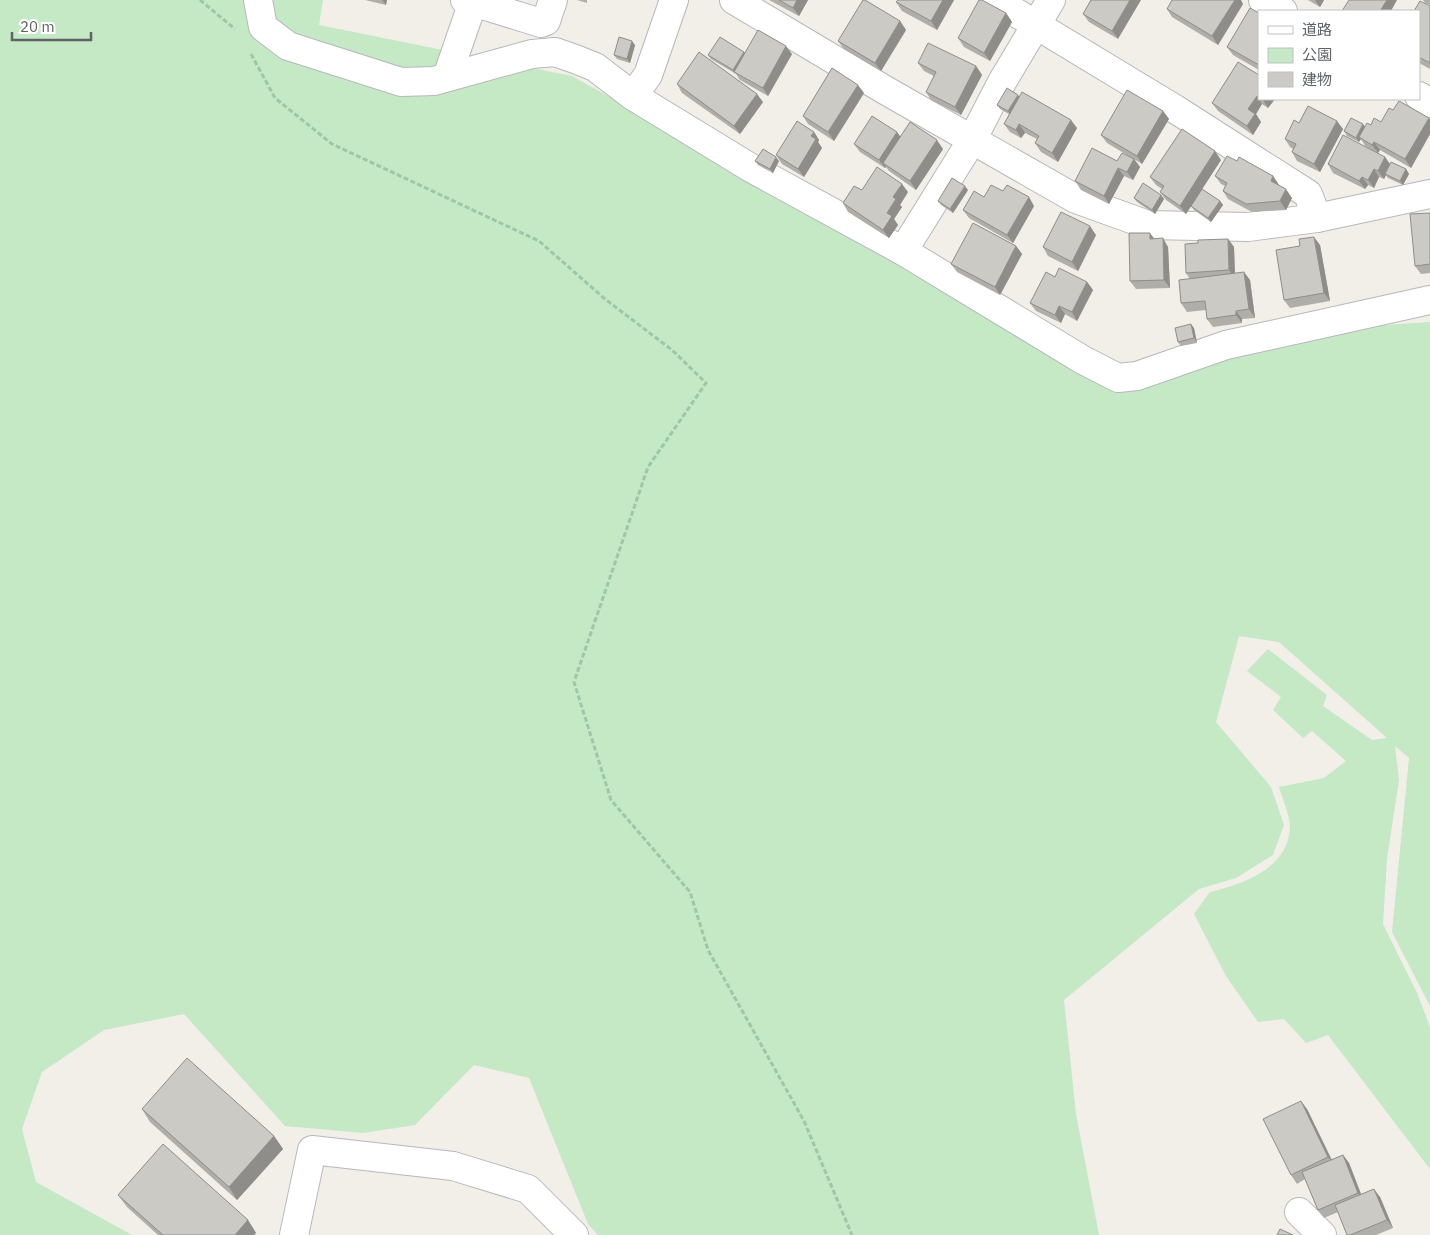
<svg xmlns="http://www.w3.org/2000/svg" width="1430" height="1235" font-family="'IBM Plex Sans','Noto Sans JP',sans-serif">
<style>
.green{fill:#c5e8c5}
.lines{fill:none;stroke-linecap:round;stroke-linejoin:round}
.minor-casing{stroke:#b5b8bc;stroke-width:30}
.path{stroke:#9cc7a9;stroke-width:3;stroke-dasharray:5 2.5;stroke-linecap:butt}
.minor{stroke:#fff;stroke-width:28}
.wall{fill:#afaea9}
.shaded-wall{fill:#8f8d8a}
.building{fill:#cccac5;stroke:#8f8d8a}
</style>
<rect width="100%" height="100%" fill="#f1efe8"/>
<!-- green -->
<path class="green" d="M0,0H323L319,25L572,76L810,208L1106,378L1371,326L1430,322V1006L1392,932L1409,758L1395,746L1399,780L1387,859L1383,924L1417,993L1430,1027V1169L1328,1035L1306,1043L1284,1019L1258,1022L1226,976L1194,914L1210,892C1243,884 1287,869 1290,829C1291,819 1282,797 1279,787L1324,778L1346,761L1312,731L1303,738L1273,710L1281,697L1247,671L1268,649L1327,695L1323,706L1372,740L1387,738L1279,642L1239,636L1216,722L1271,787L1284,825L1273,855L1236,878L1199,889L1064,1000L1076,1114L1099,1235H598L588,1224L529,1078L474,1065L415,1125L363,1133L285,1126L184,1014L104,1030L42,1072L22,1129L36,1182L132,1235H0Z"/>
<g class="lines">
<!-- minor casing -->
<g class="minor-casing">
<g id="minor">
<path d="M258,0L263,27L288,46L401,82L434,81L532,54L555,52L575,59L595,67L633,96L751,168L903,251L1083,360L1118,378L1137,376L1226,345L1430,300"/>
<path d="M734,0L885,90L1076,199L1148,225L1248,227L1317,218L1430,194"/>
<path d="M995,0L1175,109L1308,194L1317,218"/>
<path d="M1263,0L1283,11"/>
<path d="M473,2L541,23L546,21L553,0"/>
<path d="M447,77L473,2L465,0"/>
<path d="M633,96L648,75L674,0"/>
<path d="M1419,96L1430,103"/>
<path d="M903,251L972,140L1002,82L1051,0"/>
<path d="M1299,1212L1322,1235"/>
<path d="M294,1235L312,1150L453,1166L528,1189L574,1235"/>
</g>
</g>
<!-- path -->
<g class="path">
<path d="M200,0L235,29"/>
<path d="M251,54L275,98L332,144L539,241L605,299L672,350L706,383L648,467L574,682L611,800L690,892L708,950L804,1121L852,1235"/>
</g>
<!-- minor -->
<use href="#minor" class="minor"/>
</g>
<!-- wall -->
<g class="wall">
<path d="M365,0H387L386,5Z"/>
<path d="M577,0H587V3Z"/>
<path d="M769,0H808L799,16Z"/>
<path d="M898,0H954L937,30L902,11L896,2Z"/>
<path d="M1091,0L1118,39L1089,22L1083,14Z"/>
<path d="M1308,0H1324L1320,7Z"/>
<path d="M1423,0H1430V5L1425,3Z"/>
<path d="M1243,4L1218,45L1172,17L1167,9Z"/>
<path d="M1430,6V69L1419,63V11Z"/>
<path d="M1006,13L1012,22L990,61L964,47L958,38Z"/>
<path d="M1259,13V70L1233,55L1227,47Z"/>
<path d="M900,21L906,30L881,71L844,49L838,41Z"/>
<path d="M635,45L630,63L617,59L614,55Z"/>
<path d="M744,52L745,53L792,54L768,96L740,80L736,74L711,59L708,55Z"/>
<path d="M918,63L976,66L982,75L961,115L931,100L926,92L934,76L924,71Z"/>
<path d="M1259,75V99H1275L1268,108L1262,104L1256,114L1261,122L1253,135L1218,111L1212,103Z"/>
<path d="M677,84L763,102L740,134L682,93Z"/>
<path d="M864,93L834,141L808,124L803,116Z"/>
<path d="M1019,97L1077,128L1058,162L1041,152L1035,143L1037,139L1025,133L1021,138L1010,132L1004,124L1009,114L1000,109L997,105Z"/>
<path d="M1393,110L1429,118L1430,120V134L1411,168L1380,150L1378,153L1365,146L1361,139L1359,142L1347,136L1344,131L1363,124L1365,127L1381,122Z"/>
<path d="M1163,111L1169,119L1142,164L1134,159L1140,167L1133,180L1124,176L1109,204L1081,190L1075,181L1117,161L1132,158L1107,143L1101,135Z"/>
<path d="M1299,123L1343,129L1320,172L1297,161L1292,152L1293,149L1290,147L1285,139Z"/>
<path d="M814,132L819,140L818,142L822,148L804,177L782,164L776,155Z"/>
<path d="M900,137L943,149L916,190L889,171L886,167L885,168L860,152L854,144Z"/>
<path d="M1385,157L1390,164L1406,169L1409,174L1403,185L1388,178L1386,175L1384,179L1379,177L1374,188L1368,185L1365,189L1333,173L1328,164Z"/>
<path d="M1221,160L1202,189L1220,201L1223,205L1211,222L1194,210L1191,206L1186,214L1166,200L1160,192L1162,189L1156,185L1150,177Z"/>
<path d="M755,161H779L773,173L758,165Z"/>
<path d="M1237,161L1273,176L1279,185L1292,198L1286,210L1252,212L1228,199L1223,191L1225,186L1221,184L1215,176Z"/>
<path d="M862,190L908,192L900,205L902,207L894,219L898,225L889,238L848,212L843,203Z"/>
<path d="M968,190L953,213L941,205L938,201Z"/>
<path d="M1003,191L1034,206L1013,243L969,218L963,210L984,197Z"/>
<path d="M1161,195L1164,199L1155,214L1137,202L1134,198Z"/>
<path d="M1430,213V273L1421,274L1415,266Z"/>
<path d="M1096,235L1078,271L1048,256L1043,247Z"/>
<path d="M1154,239L1168,247L1170,288L1136,289L1130,281Z"/>
<path d="M1228,239L1234,247L1235,273L1250,280L1255,318L1242,319V323L1213,327L1207,319L1206,310L1187,312L1181,303L1190,279L1186,273Z"/>
<path d="M1320,245L1330,301L1290,308L1284,300Z"/>
<path d="M1016,246L1022,254L1000,295L957,272L951,264Z"/>
<path d="M1055,277L1087,282L1093,290L1077,321L1065,314L1061,323L1036,311L1030,303Z"/>
<path d="M1194,328L1197,343L1181,346L1178,342Z"/>
<path d="M142,1109L274,1136L283,1149L237,1200L150,1122Z"/>
<path d="M1307,1109L1332,1160L1343,1155L1349,1163L1361,1194L1380,1197L1393,1228L1376,1235H1347L1338,1212L1324,1218L1318,1210L1305,1179L1297,1184L1291,1175Z"/>
<path d="M118,1195L248,1220L256,1233L254,1235H158L127,1207Z"/>
</g>
<!-- shaded-wall -->
<g class="shaded-wall">
<path d="M382,0H387L386,5Z"/>
<path d="M797,0H808L799,16L793,8Z"/>
<path d="M943,0H954L937,30L931,21Z"/>
<path d="M1130,0H1141L1118,39L1112,31Z"/>
<path d="M1235,0H1241L1243,4L1218,45L1212,36Z"/>
<path d="M1315,0H1324L1320,7Z"/>
<path d="M1387,0H1397L1391,11H1380Z"/>
<path d="M1006,13L1012,22L990,61L984,53Z"/>
<path d="M900,21L906,30L881,71L875,63Z"/>
<path d="M632,41L635,45L630,63L627,59Z"/>
<path d="M786,46L792,54L768,96L763,88Z"/>
<path d="M744,52L747,56L734,72L735,75L733,70Z"/>
<path d="M976,66L982,75L961,115L955,107Z"/>
<path d="M858,85L864,93L834,141L828,132Z"/>
<path d="M757,94L763,102L740,134L734,126Z"/>
<path d="M1018,95L1021,99L1011,116L1008,111Z"/>
<path d="M1257,96L1262,104L1256,114L1261,122L1253,135L1247,126L1248,109Z"/>
<path d="M1264,99H1275L1268,108L1263,100Z"/>
<path d="M1163,111L1169,119L1142,164L1137,156Z"/>
<path d="M1429,118L1430,120V134L1411,168L1405,159Z"/>
<path d="M1071,120L1077,128L1058,162L1052,153Z"/>
<path d="M1337,121L1343,129L1320,172L1314,164Z"/>
<path d="M1019,124L1025,133L1021,138L1016,130Z"/>
<path d="M1363,124L1366,128L1359,137L1361,139L1359,142L1356,138Z"/>
<path d="M814,132L819,140L818,142L822,148L804,177L798,169L811,136Z"/>
<path d="M897,132L903,140L883,163L886,167L885,168L879,160Z"/>
<path d="M937,140L943,149L916,190L910,181Z"/>
<path d="M1374,142L1380,150L1378,153L1372,145Z"/>
<path d="M1215,151L1221,160L1186,214L1180,206Z"/>
<path d="M776,157L779,161L773,173L770,169Z"/>
<path d="M1385,157L1391,166L1384,179L1378,171Z"/>
<path d="M1134,159L1140,167L1133,180L1127,172Z"/>
<path d="M1118,168L1124,176L1109,204L1104,196Z"/>
<path d="M1374,169L1379,177L1374,188L1368,180Z"/>
<path d="M1406,169L1409,174L1403,185L1400,181Z"/>
<path d="M1273,176L1279,185L1277,189L1271,181Z"/>
<path d="M1362,177L1368,185L1365,189L1359,181Z"/>
<path d="M902,184L908,192L900,205L902,207L894,219L898,225L889,238L883,230L887,213L893,197Z"/>
<path d="M965,186L968,190L953,213L950,209Z"/>
<path d="M1286,189L1292,198L1286,210L1280,201Z"/>
<path d="M1161,195L1164,199L1155,214L1152,210Z"/>
<path d="M1029,197L1034,206L1013,243L1007,235Z"/>
<path d="M1220,201L1223,205L1211,222L1208,218Z"/>
<path d="M1090,226L1096,235L1078,271L1072,262Z"/>
<path d="M1150,233L1156,241L1150,239Z"/>
<path d="M1314,237L1320,245L1330,301L1324,293Z"/>
<path d="M1163,238L1168,247L1170,288L1164,280Z"/>
<path d="M1228,239L1234,247L1235,279L1229,270Z"/>
<path d="M1016,246L1022,254L1000,295L995,287Z"/>
<path d="M1244,272L1250,280L1255,318L1249,309Z"/>
<path d="M1087,282L1093,290L1077,321L1072,312Z"/>
<path d="M1059,306L1065,314L1061,323L1055,315Z"/>
<path d="M1236,311L1242,319V323L1236,315Z"/>
<path d="M1191,324L1194,328L1197,343L1194,338Z"/>
<path d="M1301,1101L1307,1109L1334,1165L1328,1157Z"/>
<path d="M274,1136L283,1149L237,1200L229,1187Z"/>
<path d="M1343,1155L1349,1163L1364,1202L1358,1193Z"/>
<path d="M1374,1189L1380,1197L1393,1228L1387,1220Z"/>
<path d="M248,1220L256,1233L254,1235H235Z"/>
</g>
<!-- building -->
<g class="building">
<path d="M779,0H797L793,8Z"/>
<path d="M863,0H865L900,21L875,63L838,41Z"/>
<path d="M898,0H943L931,21L896,2Z"/>
<path d="M979,0H982L1006,13L984,53L958,38Z"/>
<path d="M1091,0H1130L1112,31L1083,14Z"/>
<path d="M1172,0H1235L1212,36L1167,9Z"/>
<path d="M1349,0H1387L1380,11H1342Z"/>
<path d="M1420,1L1430,6V63L1419,57V11H1414Z"/>
<path d="M1250,8L1259,13V65L1227,47Z"/>
<path d="M758,30L786,46L763,88L734,72Z"/>
<path d="M619,37L632,41L627,59L614,55Z"/>
<path d="M720,37L744,52L733,70L708,55Z"/>
<path d="M928,43L976,66L955,107L926,92L936,72L918,63Z"/>
<path d="M699,52L757,94L734,126L677,84Z"/>
<path d="M1238,62L1259,75V97L1257,96L1248,109L1255,114L1247,126L1212,103Z"/>
<path d="M832,68L858,85L828,132L803,116Z"/>
<path d="M1007,88L1018,95L1008,111L997,105Z"/>
<path d="M1127,90L1163,111L1137,156L1101,135Z"/>
<path d="M1022,92L1071,120L1052,153L1035,143L1039,136L1019,124L1016,130L1004,124Z"/>
<path d="M1399,101L1429,118L1405,159L1374,142L1372,145L1359,137L1367,123L1371,125L1374,118L1381,122L1389,108L1393,110Z"/>
<path d="M1308,106L1337,121L1314,164L1292,152L1296,144L1285,139L1294,120L1299,123Z"/>
<path d="M872,116L897,132L879,160L854,144Z"/>
<path d="M1351,118L1363,124L1356,138L1344,131Z"/>
<path d="M797,121L814,132L811,136L816,139L798,169L776,155Z"/>
<path d="M910,122L937,140L910,181L883,163Z"/>
<path d="M1182,129L1215,151L1180,206L1160,192L1164,186L1150,177Z"/>
<path d="M1343,135L1385,157L1378,171L1374,169L1368,180L1362,177L1359,181L1328,164Z"/>
<path d="M1092,148L1117,161L1122,153L1134,159L1127,172L1118,168L1104,196L1075,181Z"/>
<path d="M763,149L776,157L770,169L755,161Z"/>
<path d="M1227,156L1237,161L1239,157L1273,176L1271,181L1286,189L1280,201L1246,204L1223,191L1227,183L1215,176Z"/>
<path d="M1391,162L1406,169L1400,181L1385,174Z"/>
<path d="M877,167L902,184L893,197L896,199L887,213L892,216L883,230L843,203L854,186L862,190Z"/>
<path d="M952,178L965,186L950,209L938,201Z"/>
<path d="M1143,183L1161,195L1152,210L1134,198Z"/>
<path d="M991,185L1003,191L1007,185L1029,197L1007,235L963,210L974,191L984,197Z"/>
<path d="M1202,189L1220,201L1208,218L1191,206Z"/>
<path d="M1061,212L1090,226L1072,262L1043,247Z"/>
<path d="M1430,213V264L1415,266L1410,214Z"/>
<path d="M973,223L1016,246L995,287L951,264Z"/>
<path d="M1129,233H1150V239L1163,238L1164,280L1130,281Z"/>
<path d="M1314,237L1324,293L1284,300L1276,250L1300,246L1299,239Z"/>
<path d="M1228,239L1229,270L1186,273L1185,244L1198,243V240Z"/>
<path d="M1059,268L1087,282L1072,312L1059,306L1055,315L1030,303L1046,272L1055,277Z"/>
<path d="M1244,272L1249,309L1236,311V315L1207,319L1205,301L1181,303L1179,280Z"/>
<path d="M1191,324L1194,338L1178,342L1175,328Z"/>
<path d="M187,1058L274,1136L229,1187L142,1109Z"/>
<path d="M1301,1101L1328,1157L1291,1175L1263,1119Z"/>
<path d="M163,1144L248,1220L235,1235H163L118,1195Z"/>
<path d="M1343,1155L1358,1193L1318,1210L1302,1172Z"/>
<path d="M1374,1189L1387,1220L1350,1235H1347L1335,1205Z"/>
<path d="M1280,1229L1293,1235H1277Z"/>
</g>
<!-- legend -->
<rect x="1258" y="10" width="162" height="90" fill="#ffffff" stroke="#bfc1c3"/>
<rect x="1268" y="26" width="25" height="8" fill="#ffffff" stroke="#bfc1c3"/>
<text x="1302" y="35" font-size="15" fill="#5f6368">道路</text>
<rect x="1268" y="48" width="25" height="15" fill="#c5e8c5" stroke="#bfc1c3"/>
<text x="1302" y="60" font-size="15" fill="#5f6368">公園</text>
<rect x="1268" y="72" width="25" height="15" fill="#cccac5" stroke="#bfc1c3"/>
<text x="1302" y="85" font-size="15" fill="#5f6368">建物</text>
<!-- scale -->
<path d="M12 32v8h79v-8" fill="none" stroke="#5f6368" stroke-width="2.5"/>
<text x="20" y="32" font-size="15" fill="#5f6368" stroke="#ffffff" stroke-width="4" paint-order="stroke">20 m</text>
</svg>
